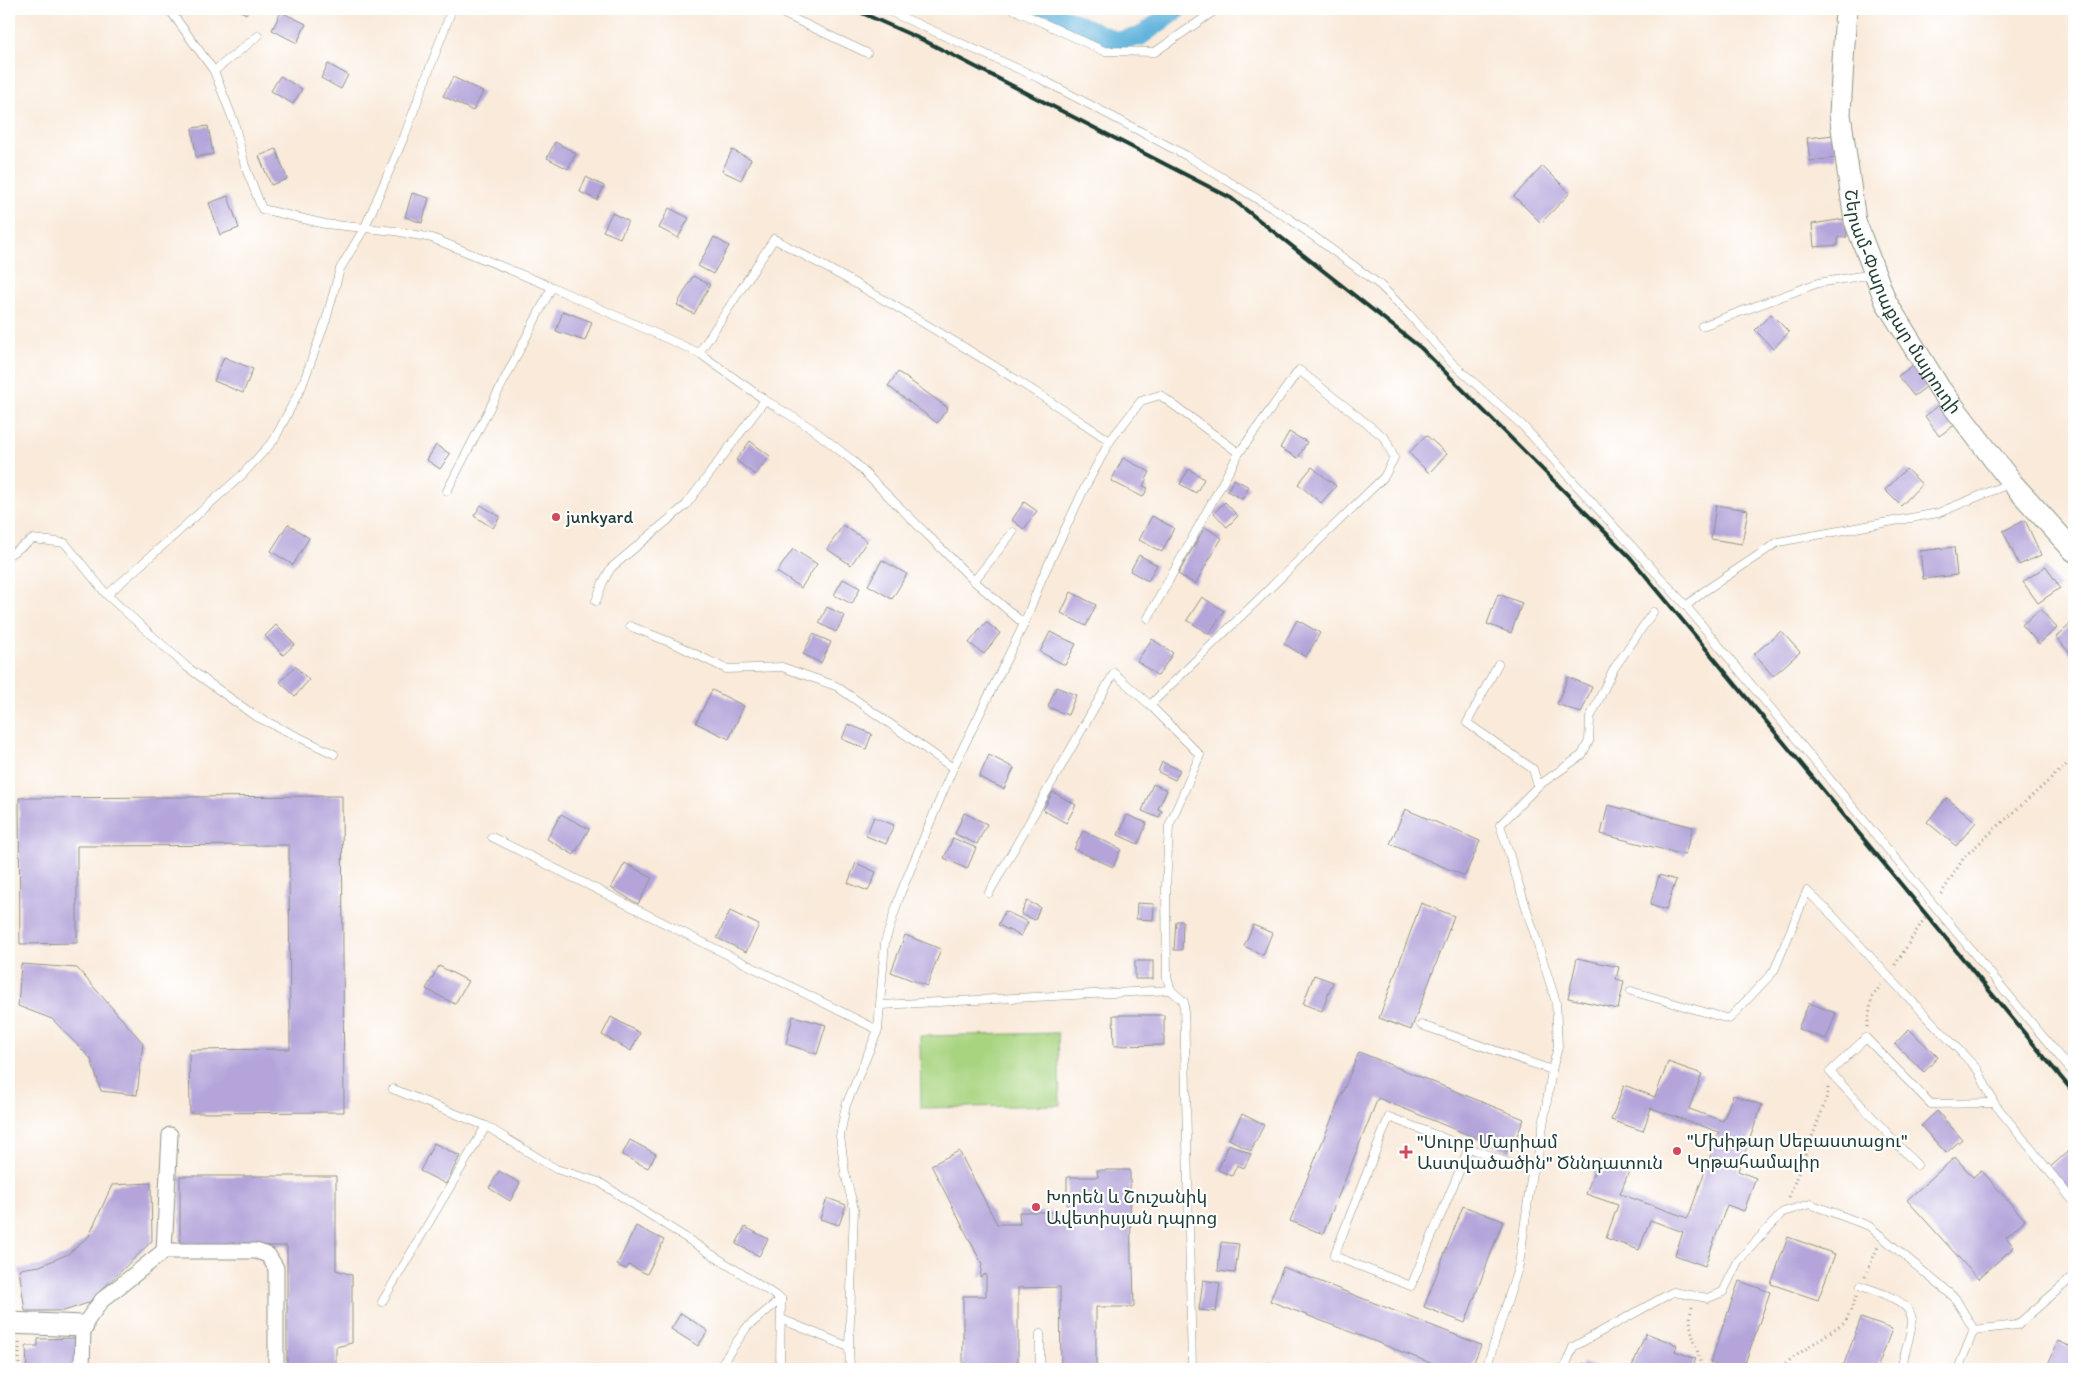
<svg xmlns="http://www.w3.org/2000/svg" width="2083" height="1378" font-family="Itim,'Noto Sans Armenian',sans-serif">
<style>
.green{fill:#a8d480;stroke:#64885a}
.lines{fill:none;stroke-linecap:round;stroke-linejoin:round}
.canal{stroke:#61b3dc;stroke-width:19}
.building{fill:#b4a4da}
.lane-casing{stroke:#8c9487;stroke-width:9}
.street-casing{stroke:#8c9487;stroke-width:17}
.secondary-casing{stroke:#8c9487;stroke-width:23}
.path{stroke:#8c9487;stroke-width:3;stroke-dasharray:1 4;stroke-linecap:butt}
.lane{stroke:#fff;stroke-width:8}
.street{stroke:#fff;stroke-width:15}
.secondary{stroke:#fff;stroke-width:21}
.rail{stroke:#1f3d34;stroke-width:4}
.poi-dot{fill:#d1495b;stroke:#fff;stroke-width:2}
.labels{text-anchor:middle;dominant-baseline:central;stroke-width:4.5;stroke-linejoin:round;paint-order:stroke}
.street-label{font-size:18px;fill:#1f3d34;stroke:#fff}
.poi-label{font-size:18px;fill:#1f3d34;stroke:#fff;text-anchor:start}
</style>
<rect width="100%" height="100%" fill="#fff"/>
<filter id="ink" filterUnits="userSpaceOnUse"><feTurbulence type="fractalNoise" baseFrequency=".02" numOctaves="2"/><feDisplacementMap in="SourceGraphic" scale="10" xChannelSelector="R" yChannelSelector="G"/><feConvolveMatrix kernelMatrix="1 2 1 2 8 2 1 2 1" color-interpolation-filters="sRGB"/></filter>
<filter id="wash" filterUnits="userSpaceOnUse"><feTurbulence type="fractalNoise" baseFrequency=".0096" numOctaves="4" result="noise"/><feDisplacementMap in="SourceGraphic" scale="20" xChannelSelector="R" yChannelSelector="G"/><feGaussianBlur stdDeviation="1.12" result="paint"/><feColorMatrix in="noise" values="0 0 0 0 0 0 0 0 0 0 0 0 0 0 0 0 0 1.4 0 .05"/><feComposite in="paint" operator="in"/></filter>
<g filter="url(#wash)">
<rect width="100%" height="100%" fill="#f9eada"/>
<!-- green -->
<path class="green" d="M1058,1033L1060,1105L921,1108L920,1036Z"/>
<g class="lines">
<!-- canal -->
<path class="canal" d="M1044,9L1116,41L1139,37L1178,9"/>
</g>
<g id="blocks">
<!-- building -->
<g class="building">
<path d="M237,9H249L246,14Z"/>
<path d="M281,12L306,24L297,43L272,30Z"/>
<path d="M328,64L348,75L341,89L321,78Z"/>
<path d="M280,76L302,89L293,104L271,91Z"/>
<path d="M453,77L483,92L473,111L443,96Z"/>
<path d="M208,126L213,154L196,157L192,128Z"/>
<path d="M1834,135L1836,158L1810,161L1807,138Z"/>
<path d="M555,142L576,153L568,169L547,158Z"/>
<path d="M276,149L287,179L271,185L259,156Z"/>
<path d="M732,150L751,159L741,180L722,171Z"/>
<path d="M1543,166L1570,193L1541,223L1514,196Z"/>
<path d="M586,177L604,186L597,200L580,192Z"/>
<path d="M412,193L429,198L422,223L405,217Z"/>
<path d="M228,196L239,228L220,235L209,203Z"/>
<path d="M669,208L689,218L678,238L659,228Z"/>
<path d="M612,213L628,221L620,238L603,231Z"/>
<path d="M1844,219L1847,237H1838V245L1814,247L1812,224Z"/>
<path d="M714,237L729,246L713,274L698,266Z"/>
<path d="M693,276L710,285L694,314L677,305Z"/>
<path d="M563,311L592,322L585,341L556,331Z"/>
<path d="M1771,314L1789,332L1773,349L1755,330Z"/>
<path d="M224,357L253,369L243,393L214,381Z"/>
<path d="M1915,364L1929,385L1914,396L1898,376Z"/>
<path d="M898,372L948,408L937,423L888,386Z"/>
<path d="M1941,404L1956,424L1939,436L1925,416Z"/>
<path d="M1289,432L1307,442L1298,458L1280,448Z"/>
<path d="M1426,435L1447,454L1429,473L1409,453Z"/>
<path d="M750,441L770,456L755,475L736,460Z"/>
<path d="M436,445L450,454L440,469L427,460Z"/>
<path d="M1123,458L1150,472L1143,486L1148,488L1143,497L1111,481Z"/>
<path d="M1312,467L1336,486L1321,503L1298,484Z"/>
<path d="M1189,469L1204,479L1196,493L1180,484Z"/>
<path d="M1906,469L1922,484L1901,506L1885,490Z"/>
<path d="M1234,479L1249,487L1242,499L1227,491Z"/>
<path d="M1024,502L1037,511L1024,529L1012,520Z"/>
<path d="M1225,502L1238,516L1227,527L1214,513Z"/>
<path d="M481,505L500,517L493,528L474,516Z"/>
<path d="M1716,505L1748,510L1742,544L1711,539Z"/>
<path d="M1152,516L1174,528L1162,552L1139,540Z"/>
<path d="M2025,520L2041,555L2019,565L2003,531Z"/>
<path d="M288,524L309,538L293,565L271,551Z"/>
<path d="M843,525L867,541L851,565L827,549Z"/>
<path d="M1205,527L1222,538L1195,584L1178,574Z"/>
<path d="M1954,547L1957,575L1923,579L1920,551Z"/>
<path d="M793,549L817,564L801,588L777,572Z"/>
<path d="M1139,555L1157,565L1148,581L1130,571Z"/>
<path d="M882,560L907,574L892,599L868,585Z"/>
<path d="M2046,566L2060,588L2038,603L2023,582Z"/>
<path d="M843,579L860,588L852,604L834,595Z"/>
<path d="M1071,592L1096,605L1086,626L1061,613Z"/>
<path d="M1498,594L1522,603L1511,633L1487,624Z"/>
<path d="M1202,597L1224,611L1209,634L1187,620Z"/>
<path d="M827,607L845,616L836,632L819,623Z"/>
<path d="M2040,609L2057,628L2039,644L2022,625Z"/>
<path d="M1297,620L1320,633L1306,657L1284,644Z"/>
<path d="M986,622L1000,633L984,654L969,643Z"/>
<path d="M2073,622L2074,624V658L2056,637Z"/>
<path d="M276,625L295,644L283,655L265,636Z"/>
<path d="M1781,631L1800,652L1773,676L1754,654Z"/>
<path d="M1050,632L1076,644L1065,665L1040,652Z"/>
<path d="M813,634L831,642L821,663L803,654Z"/>
<path d="M1152,639L1173,653L1158,676L1137,661Z"/>
<path d="M295,666L309,680L295,696L280,682Z"/>
<path d="M1568,677L1592,687L1581,713L1557,704Z"/>
<path d="M1056,687L1076,695L1068,715L1048,707Z"/>
<path d="M712,690L744,706L729,739L696,723Z"/>
<path d="M848,724L872,734L866,749L842,739Z"/>
<path d="M989,755L1014,768L1004,789L979,777Z"/>
<path d="M1162,762L1180,770L1175,780L1158,772Z"/>
<path d="M1153,784L1167,790L1158,809L1162,811L1159,818L1142,811Z"/>
<path d="M1053,792L1076,805L1066,823L1043,810Z"/>
<path d="M342,796L344,1112L190,1113L189,1050L290,1049L289,845L77,846V943L20,944L19,798Z"/>
<path d="M1947,798L1976,822L1956,846L1927,822Z"/>
<path d="M1608,805L1693,827L1685,855L1601,834Z"/>
<path d="M1405,809L1480,841L1465,876L1390,844Z"/>
<path d="M964,813L987,824L977,844L955,834Z"/>
<path d="M561,814L589,829L574,855L547,839Z"/>
<path d="M1127,815L1147,823L1138,844L1118,835Z"/>
<path d="M874,817L894,825L886,844L866,836Z"/>
<path d="M1083,831L1121,849L1113,867L1074,849Z"/>
<path d="M953,838L976,848L967,869L944,858Z"/>
<path d="M625,863L652,878L638,904L611,888Z"/>
<path d="M856,863L876,872L868,891L848,883Z"/>
<path d="M1659,875L1676,880L1666,910L1650,905Z"/>
<path d="M1027,901L1040,907L1035,920L1021,914Z"/>
<path d="M1137,903L1154,904L1153,920L1136,919Z"/>
<path d="M1421,903L1454,916L1411,1030L1379,1018Z"/>
<path d="M730,911L759,925L746,952L717,938Z"/>
<path d="M1005,911L1028,922L1021,936L998,925Z"/>
<path d="M1176,921H1183L1182,950H1174Z"/>
<path d="M1253,925L1272,933L1263,955L1244,946Z"/>
<path d="M905,935L941,949L927,986L891,972Z"/>
<path d="M1577,958L1619,967L1616,979L1624,981L1618,1009L1568,998Z"/>
<rect x="1135" y="961" width="18" height="18"/>
<path d="M21,964L77,968L143,1043L137,1095L101,1091L91,1059L52,1019L18,1006Z"/>
<path d="M439,966L468,981L455,1004L426,989Z"/>
<path d="M1314,975L1333,982L1322,1011L1303,1004Z"/>
<path d="M1809,1003L1836,1013L1826,1039L1798,1029Z"/>
<path d="M1113,1015H1164V1045L1114,1046Z"/>
<path d="M793,1016L826,1025L817,1054L786,1044Z"/>
<path d="M611,1017L640,1033L631,1051L602,1035Z"/>
<path d="M1909,1029L1938,1057L1924,1072L1895,1044Z"/>
<path d="M1359,1052L1524,1119L1510,1152L1378,1098L1323,1234L1290,1221Z"/>
<path d="M1668,1062L1702,1074L1689,1109L1723,1121L1733,1095L1762,1105L1738,1171L1756,1178L1744,1211L1727,1205L1705,1266L1675,1255L1683,1232L1650,1220L1639,1250L1606,1238L1618,1205L1586,1194L1598,1160L1629,1171L1620,1194L1688,1218L1719,1132L1651,1108L1643,1131L1611,1120L1624,1085L1655,1097Z"/>
<path d="M1937,1111L1962,1139L1946,1153L1921,1126Z"/>
<path d="M1242,1114L1264,1125L1251,1151L1229,1139Z"/>
<path d="M630,1140L656,1154L648,1168L622,1155Z"/>
<path d="M434,1143L460,1156L446,1184L420,1171Z"/>
<path d="M1229,1144L1251,1154L1244,1168L1237,1165L1232,1176L1218,1170Z"/>
<path d="M2074,1146V1200L2048,1169Z"/>
<path d="M959,1151L997,1224H1020L1019,1212H1059V1221H1067V1177H1098L1097,1170H1130L1131,1264H1133L1134,1307H1096V1367H1092V1369H1061L1060,1287L1018,1288V1366H997V1369H963V1296H986V1274L980,1277L982,1264L931,1165Z"/>
<path d="M1955,1157L1973,1177L1981,1170L2025,1220L2006,1237L2014,1247L1978,1279L1907,1200Z"/>
<path d="M499,1171L520,1183L510,1201L489,1188Z"/>
<path d="M180,1176H336V1270L352,1275V1343L336,1347V1369H287V1246H180Z"/>
<path d="M151,1183L152,1241L88,1303L64,1311H25L19,1269L40,1266L68,1254L89,1236L112,1185Z"/>
<path d="M827,1198L846,1205L839,1225L820,1219Z"/>
<path d="M1463,1206L1503,1221L1465,1323L1424,1307Z"/>
<path d="M636,1226L664,1240L647,1274L629,1265L626,1269L617,1265Z"/>
<path d="M745,1227L768,1239L759,1256L736,1244Z"/>
<path d="M1788,1237L1835,1254L1818,1300L1771,1284Z"/>
<path d="M1221,1242L1239,1244L1235,1273L1218,1271Z"/>
<path d="M1283,1267L1481,1345L1471,1369H1446L1270,1301Z"/>
<path d="M1203,1280L1220,1283L1216,1312L1199,1310Z"/>
<path d="M1739,1281L1770,1292L1743,1369H1727L1710,1363Z"/>
<path d="M681,1313L708,1331L698,1346L671,1329Z"/>
<path d="M1861,1318L1892,1329L1877,1369H1842Z"/>
<path d="M1646,1333L1677,1345L1675,1351L1696,1359L1692,1369H1631Z"/>
<path d="M79,1338L80,1369H27L26,1346H38V1339Z"/>
<path d="M2058,1341L2074,1348V1369H2046Z"/>
<path d="M1583,1363L1600,1369H1581Z"/>
</g>
</g>
</g>
<g filter="url(#ink)">
<use href="#blocks" fill-opacity="0" stroke="#8c9487" stroke-width="1"/>
<g class="lines">
<!-- lane casing -->
<g class="lane-casing">
<g id="lane">
<path d="M169,9L214,71L234,122L245,166L262,209L325,224L395,231L432,238L552,287L699,353L765,400L811,428L852,460L974,581L1024,624"/>
<path d="M773,9L867,53"/>
<path d="M884,9L1041,79L1187,156L1290,219L1380,285L1409,314L1452,363L1523,426L1686,606L2074,1074"/>
<path d="M1013,9L1104,51L1155,52L1217,9"/>
<path d="M214,71L258,36"/>
<path d="M1702,326L1818,283L1873,274"/>
<path d="M699,353L774,239C889,300 1002,368 1110,441"/>
<path d="M447,491L552,287"/>
<path d="M9,555L33,539L65,543L107,595L187,667L255,716L334,754"/>
<path d="M974,581L1013,532"/>
<path d="M107,595L242,475L274,440L302,386L326,320L340,269L365,227L404,137L452,9"/>
<path d="M596,601L603,582L611,568L686,505L765,400"/>
<path d="M1686,606L1703,592L1778,542L1938,513L2011,483"/>
<path d="M1148,618L1239,453L1299,370L1385,438L1394,458L1384,477L1150,705"/>
<path d="M630,626L677,645L726,669L782,667L836,686L953,768"/>
<path d="M1498,664L1467,723L1533,769L1538,786"/>
<path d="M492,837L878,1030"/>
<path d="M989,893L1114,673L1150,705L1200,755L1169,826L1166,888L1167,978L1171,990L1184,1002L1192,1369"/>
<path d="M1631,991L1729,1019L1774,971L1807,891L1833,916L1888,976L1978,1070L1994,1103L2074,1202"/>
<path d="M881,1005L1171,990"/>
<path d="M1421,1025L1552,1070L1538,1156L1532,1172L1519,1265L1486,1369"/>
<path d="M1552,1070L1558,1047L1556,1002L1500,825L1538,786L1582,755L1589,741L1590,718L1613,670L1653,612"/>
<path d="M393,1089L486,1126L556,1169L599,1182L781,1299"/>
<path d="M1469,1148L1411,1286L1334,1256L1389,1117L1532,1172"/>
<path d="M1917,1165L1830,1072L1866,1038L1931,1104L1994,1103"/>
<path d="M1861,1286C1877,1292 1909,1299 1912,1319C1913,1328 1903,1359 1901,1369"/>
<path d="M382,1302L486,1126"/>
<path d="M781,1319L849,1347"/>
<path d="M1974,1330L2017,1325L2074,1276"/>
<path d="M1040,1334V1369"/>
<path d="M718,1369L747,1327L781,1299"/>
<path d="M780,1369L781,1299"/>
<path d="M850,1369L849,1347L854,1209L845,1173L840,1136L846,1105L878,1030L885,942L901,892L953,768L1024,624L1042,578L1085,487L1110,441L1141,401L1160,395L1239,453"/>
<path d="M1267,1369L1269,1367L1275,1369"/>
<path d="M1564,1369L1573,1347L1673,1292L1708,1298L1723,1292L1738,1261L1783,1212L1810,1204L1869,1226L1955,1298L1974,1330L1958,1369"/>
</g>
</g>
<!-- street casing -->
<g class="street-casing">
<g id="street">
<path d="M164,1251L170,1135"/>
<path d="M82,1369L83,1326L102,1300L164,1251H256L268,1255L276,1268V1369"/>
</g>
</g>
<!-- secondary casing -->
<g class="secondary-casing">
<g id="secondary">
<path id="s1" d="M1846,9L1840,114L1855,221L1886,302L1940,389L2012,483L2074,551"/>
<path d="M9,1323L83,1326"/>
</g>
</g>
<!-- path -->
<g class="path">
<path d="M1941,894L1965,856L2074,758"/>
<path d="M1895,965L1926,916"/>
<path d="M1867,1027L1872,997L1881,985"/>
<path d="M1789,1197L1826,1100L1828,1088"/>
<path d="M1865,1276L1878,1247"/>
<path d="M1692,1307C1685,1329 1700,1348 1701,1369"/>
<path d="M19,1369V1342"/>
<path d="M1777,1369L1846,1321L1857,1295"/>
</g>
<!-- lane -->
<use href="#lane" class="lane"/>
<!-- street -->
<use href="#street" class="street"/>
<!-- secondary -->
<use href="#secondary" class="secondary"/>
<!-- rail -->
<path class="rail" d="M853,9L925,41L1231,198L1421,348L1630,557L2074,1093"/>
</g>
</g>
<!-- markers -->
<g class="poi-dot">
<circle cx="556" cy="517" r="5"/>
<circle cx="1677" cy="1151" r="5"/>
<path d="M1403.5 1144.5h5v5h5v5h-5v5h-5v-5h-5v-5h5z"/>
<circle cx="1036" cy="1207" r="5"/>
</g>
<g class="labels">
<!-- street labels -->
<g class="street-label">
<text stroke="none"><textPath href="#s1" startOffset="306">Շերամ-Փարաքար մայրուղի</textPath></text>
</g>
<!-- poi labels -->
<g class="poi-label">
<text x="566" y="517">junkyard</text>
<text x="1687" y="1141">"Մխիթար Սեբաստացու"<tspan x="1687" dy="21">Կրթահամալիր</tspan></text>
<text x="1417" y="1142">"Սուրբ Մարիամ<tspan x="1417" dy="21">Աստվածածին" Ծննդատուն</tspan></text>
<text x="1046" y="1197">Խորեն և Շուշանիկ<tspan x="1046" dy="21">Ավետիսյան դպրոց</tspan></text>
</g>
</g>
<!-- margin -->
<rect width="2083" height="1378" fill="none" stroke="#fff" stroke-width="30"/>
</svg>
